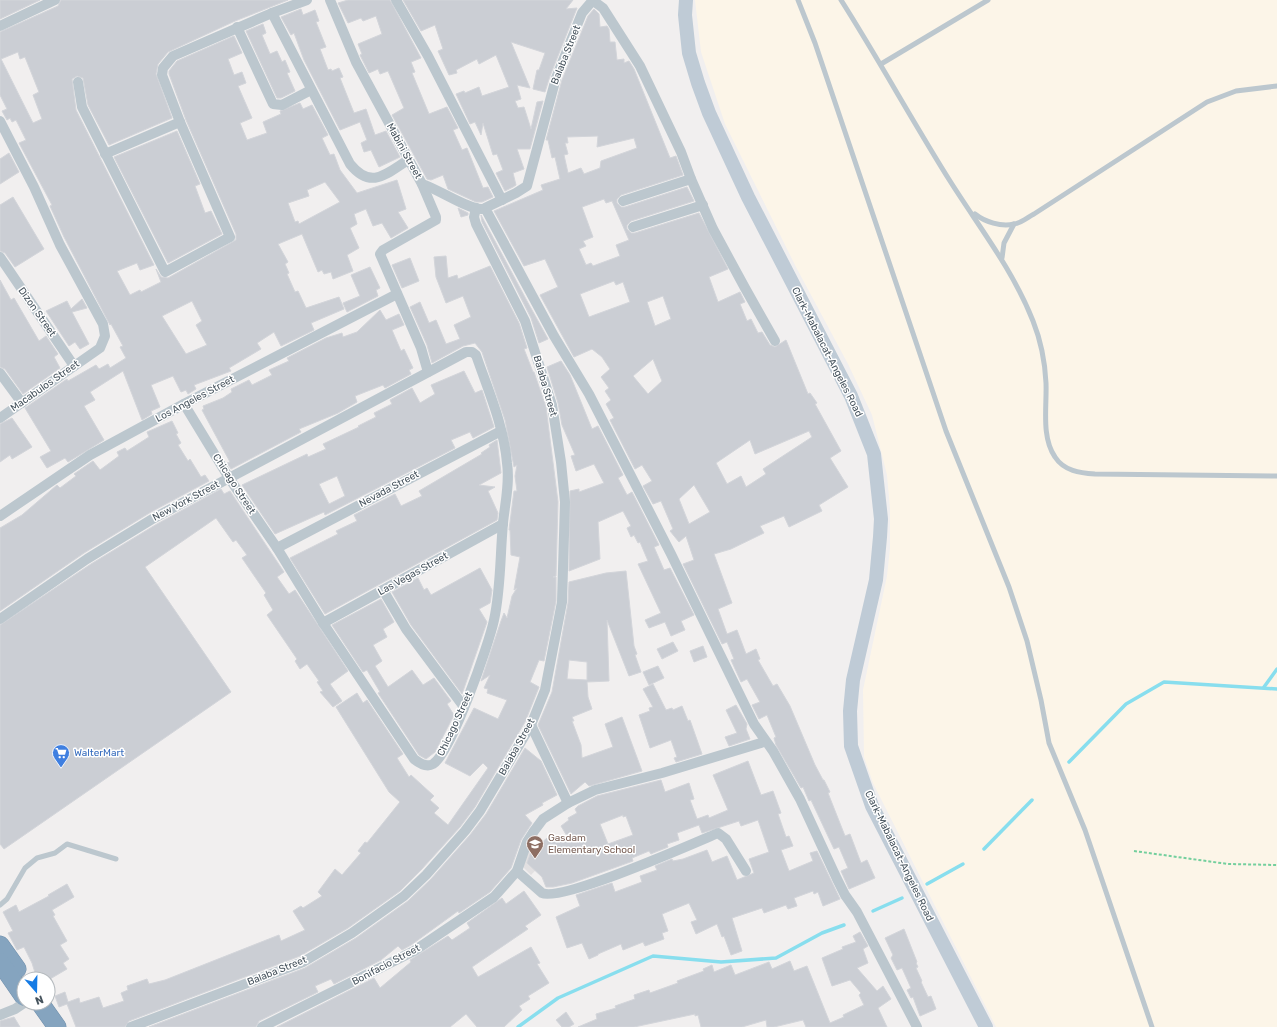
<svg xmlns="http://www.w3.org/2000/svg" width="1277" height="1027" font-family="Rubik,sans-serif">
<style>
.commercial{fill:#fcf5e8}
.education{fill:#e2e0e1}
.lines{fill:none;stroke-linecap:round;stroke-linejoin:round}
.stream{stroke:#88deee;stroke-width:3.5}
.building{fill:#cbced4;stroke:#d3d5da;fill-rule:evenodd}
.highway-casing{stroke:#708fab;stroke-width:19}
.path{stroke:#73cf9d;stroke-width:2;stroke-dasharray:3 2;stroke-linecap:butt}
.lane{stroke:#bcc7ce;stroke-width:5}
.street{stroke:#bcc7ce;stroke-width:10}
.secondary{stroke:#bfcbd6;stroke-width:14}
.highway{stroke:#85a4bf;stroke-width:18}
.labels{text-anchor:middle;dominant-baseline:central;stroke-width:3;stroke-linejoin:round;paint-order:stroke}
.street-label{font-size:10px;fill:#46535d;stroke:#fff}
.shop-label{font-size:10px;fill:#366cbe;stroke:#fff;text-anchor:start}
.education-label{font-size:10px;fill:#785e54;stroke:#fff;text-anchor:start}
</style>
<rect width="100%" height="100%" fill="#f1efef"/>
<!-- commercial -->
<path class="commercial" d="M695,0H1277V1027H996L873,783L864,757L863,690L887,576L890,548V509L887,475L872,415L848,364L796,267L725,124L701,52Z"/>
<!-- education -->
<path class="education" d="M536,836L551,854L531,875L520,864Z"/>
<g class="lines">
<!-- stream -->
<g class="stream">
<path d="M1264,687L1277,669"/>
<path d="M1069,762L1126,704L1164,682L1277,689"/>
<path d="M984,849L1032,800"/>
<path d="M927,884L963,864"/>
<path d="M873,911L902,898"/>
<path d="M518,1027L558,998L653,956L721,962L776,958L822,933L844,925"/>
</g>
</g>
<!-- building -->
<g class="building">
<path d="M0,0H40L0,19Z"/>
<path d="M61,0H288L235,21L168,52L158,64L156,74L172,118L109,145L88,105L83,78L77,76L72,79L76,110L154,265L140,270L137,263L117,271L130,295L140,290L141,292L161,282L156,269L161,277L168,278L236,240V234L186,120L169,74V71L177,61L234,36L242,53L228,59L234,75L242,72L246,83L238,86L252,118L240,123L247,140L267,133L263,122L281,114L280,111L300,103L303,109L312,105L328,135L322,138L330,155L334,154L340,170L357,193L397,180L406,209L398,212L408,228L391,238L382,223L373,226L366,209L354,214L357,224L350,228L359,248L347,255L353,271L333,279L331,272L324,274L322,270L318,272L302,234L278,244L288,262L285,264L289,273L287,274L295,292L298,291L306,308L339,297L344,309L311,323L314,330L281,346L274,332L257,343L261,349L229,368L231,371L194,385L196,389L188,394L186,390L181,392L173,376L151,385L160,407L151,411L152,414L142,420L123,371L90,392L95,400L84,406L104,440L68,462L65,458L47,468L40,457L51,451L25,408L67,379L68,381L96,365L99,369L108,364L110,368L126,358L120,347L123,346L111,324L110,325L64,237L50,206L52,205L19,143L26,140L16,120L12,122L10,118L7,120L2,111L7,109L0,95V32L58,6ZM18,52L20,59L25,57L39,92L33,95L42,119L33,123L1,59ZM325,182L340,202L299,224L298,221L295,222L288,203L309,196L307,190ZM192,301L202,321L196,325L207,345L186,354L162,316Z"/>
<path d="M348,0H390L421,58L411,62L415,72L412,73L429,114L447,107L458,128L453,130L462,150L467,148L483,188L488,187L493,197L482,202H476L448,189L443,175L431,180L427,179L392,115L404,108L388,71L380,74L378,69L369,73L360,55L362,54L358,44L382,34L376,16L363,21L361,18L348,23L338,3Z"/>
<path d="M403,0H573L566,9L577,8L550,76L545,92L533,89L537,70H539L545,53L511,42L530,88L517,85L521,99L515,101L518,108L524,107L531,129L537,102L543,101L530,149H517L524,169L513,173L516,185L513,187L505,191L496,173L503,170L497,154L493,155L483,123L481,135L475,122L470,124L456,94L464,91L465,93L479,87L482,96L509,87L496,55L479,64L477,59L456,70L457,73L449,75L438,51L443,49L435,25L421,31Z"/>
<path d="M301,9L303,15L315,10L319,21L316,22L326,47L320,49L328,70L331,69L332,71L339,68L343,77L340,78L354,113L366,109L375,135L386,131L400,157L379,167L371,150L364,152L361,143L367,140L360,122L340,130L304,60L294,33L291,35L281,17Z"/>
<path d="M594,9L599,14L600,27L607,26L609,29L610,42H615L617,60L624,59V63L629,61L634,69L670,158L676,156L683,175L621,195L617,199V203L621,207H625L687,187L694,201L631,221L627,225V229L631,233H635L699,213L728,269L709,277L718,302L740,292L745,302L740,304L747,321L751,319L758,333L762,332L770,345L775,347L786,340L808,394L810,393L817,403L815,404L841,451L830,458L848,487L819,505L822,511L789,527L784,516L760,526L764,533L731,549L714,554L732,603L718,609L727,634L737,630L746,654L756,649L760,659L758,660L773,686L777,684L790,706L815,765L823,780H824L830,792L828,793L845,836L850,834L861,863L867,860L875,878L849,889L841,871L848,868L839,847L834,849L811,800L809,801L803,787L801,788L776,745L774,738L776,737L767,715L759,719L752,705L760,702L747,679L741,682L731,660L734,659L727,642L722,644L683,564L694,560L686,536L679,542L670,531L673,529L661,501L653,504L643,486L652,481L642,465L635,469L610,420L614,418L606,404L611,400L605,391L609,388L601,377L610,369L602,357L592,349L574,357L540,295L558,287L545,259L524,266L494,211L543,190L541,185L560,179L555,157L552,158L548,140H546L562,80L588,16ZM598,136L597,147L634,138L637,148L601,161L600,168L584,174L581,168L568,173L564,155L568,154L565,143H568L567,137ZM604,199L606,203L612,201L629,240L616,245L620,256L593,266L591,263L586,265L579,249L586,246L583,241L593,237L582,207ZM614,281L616,285L623,282L630,302L589,317L580,294ZM663,296L671,319L655,326L647,302ZM653,359L662,381L648,394L633,376ZM809,431L812,437L763,469L766,474L746,487L741,476L727,484L716,463L750,440L755,454ZM694,485L710,512L689,524L679,499Z"/>
<path d="M263,24L266,33L262,35L270,54L277,51L282,62L285,60L290,72L287,73L295,91L281,98H277L246,31Z"/>
<path d="M177,131L200,184L195,186L205,213L211,211L222,234L168,263L114,157Z"/>
<path d="M9,153L19,172L0,184V159Z"/>
<path d="M13,197L44,249L15,267L5,253L0,251V205Z"/>
<path d="M458,208L468,213V215L461,217Z"/>
<path d="M481,215L527,301L548,339L539,343L531,318L482,222Z"/>
<path d="M446,256L448,278L457,275L458,279L490,266L519,323L527,348L524,349L533,372H534L546,407L558,502L556,576L553,577H556V601L544,661L539,660L530,682L539,687L525,722L475,807L460,827L421,870L400,891L348,928L300,956L129,1021L125,1027H76L67,1004L59,1007L55,996L65,992L68,1002L79,998L80,1003L99,997L103,1008L124,1001L121,993L128,990L127,986L147,979L149,984L165,980L279,935L281,941L305,930L293,911L301,906L303,908L322,896L318,892L335,869L342,875L361,853L358,851L365,842L367,843L400,802L389,792L336,707L357,693L363,703L367,700L403,754L397,758L409,777L411,775L434,796L430,800L439,808L434,813L448,825L488,768L483,763L470,776L445,763L474,708L498,719L507,700L487,693L488,689L484,688L490,675L481,681L501,621L504,613L507,618L512,596L517,588L514,590L520,557L511,555L510,530H509L514,491H517L515,476L517,465L514,467L505,420L482,352L475,343L463,346L432,363L427,345L411,309L410,307L420,302L429,323L436,320L446,344L460,339L454,325L471,317L463,296L446,303L436,277L434,257Z"/>
<path d="M410,258L419,281L402,288L392,265Z"/>
<path d="M370,267L380,288L376,290L378,296L347,312L343,303L360,296L351,275Z"/>
<path d="M0,280L11,300L14,298L39,341L46,336L58,354L54,357L60,368L23,394L5,369L0,367Z"/>
<path d="M82,299L87,308L72,312L89,344L80,349L75,342L69,346L46,311L67,301L71,309Z"/>
<path d="M380,310L386,320L399,314L404,325L392,330L401,351L404,349L413,368L409,370L411,374L385,388L383,385L355,396L357,402L338,413L299,429L301,432L231,469L227,463L230,462L202,410L204,409L203,406L223,398L232,392L231,389L249,380L252,385L272,375L269,370L289,361L287,358L326,338L342,333L343,337L357,332Z"/>
<path d="M561,361L570,375L592,429L598,426L623,475L618,478L627,495L632,492L659,545L654,547L664,570L670,568L694,615L681,621L685,630L671,636L665,622L649,628L645,620L661,613L638,564L648,561L640,542L638,543L634,535L631,537L627,528L631,526L623,511L598,522L600,559L569,571L570,491L579,489V492L604,483L594,464L576,471L571,456L575,455L562,425L558,403L547,367Z"/>
<path d="M464,371L475,393L482,390L494,427L473,438L470,432L451,440L455,448L325,515L324,512L275,534L242,485L307,454L308,457L326,449L323,444L359,427L358,426L376,417L374,413L392,404L390,400L412,388L420,403L435,394L431,385ZM337,476L345,496L329,504L319,484Z"/>
<path d="M12,418L32,447L12,459L10,455L0,462V424Z"/>
<path d="M172,421L178,433L176,434L181,443L178,445L188,461L190,459L201,477L205,475L209,481L151,512L84,553L0,611V528L22,515L57,485L60,488L76,476L74,474L93,461L100,470L119,456L117,452L125,448L127,451L149,437L147,432Z"/>
<path d="M497,440L501,473L479,485L495,487L488,491L498,513L497,520L325,614L290,558L338,534L336,531L357,521L354,515L395,494L401,506L422,496L419,491L482,454L481,453L490,447L489,445Z"/>
<path d="M221,489L224,494L230,491L284,572L277,577L289,594L295,590L348,671L330,684L342,701L333,707L320,692L323,691L317,682L319,681L307,664L300,669L295,661L297,659L267,615L273,610L264,595L266,593L242,558L247,555L236,540L233,542L216,518L145,567L231,692L4,849L0,844V625L91,564L157,524Z"/>
<path d="M480,568L492,590L490,603L479,609L487,622L462,694L411,625L392,592L418,578L424,590L427,588L431,595Z"/>
<path d="M626,571L634,646L637,654L635,655L641,672L629,676L607,620L609,681L587,682L588,697L592,709L572,717L574,721H572L581,745L582,758L613,747L605,724L622,717L642,771L589,786L585,782L571,794L538,725L552,692L568,603L569,582L606,573ZM569,660L587,662V680L567,679Z"/>
<path d="M381,599L394,622L383,629L387,637L373,645L382,661L375,666L388,687L412,670L423,685L434,678L451,701L447,704L454,715L453,717L435,752L426,759L419,755L378,693L380,692L367,670L363,672L332,625Z"/>
<path d="M673,642L678,651L662,659L657,649Z"/>
<path d="M703,646L707,657L694,662L690,651Z"/>
<path d="M658,666L664,678L649,685L643,672Z"/>
<path d="M653,684L666,710L672,708L673,710L682,706L688,721L690,720L702,754L676,762L674,758L677,757L671,740L650,748L639,715L650,711L649,708L653,707L643,689Z"/>
<path d="M736,705L747,724L746,729L750,739L729,746L725,737L737,733L726,710Z"/>
<path d="M525,748L541,761L557,795L542,803L543,805L525,815L532,823L521,840L511,868L490,892L459,913L458,911L411,945L402,950L398,946L381,960L334,984L331,979L315,986L318,992L259,1021L256,1027H149L305,968L356,938L408,901L431,879L470,835L486,814Z"/>
<path d="M748,761L761,795L773,791L781,813L778,814L786,837L789,836L793,846L781,850L789,871L813,861L810,853L817,851L840,899L823,906L818,892L814,894L813,891L794,898L797,906L788,909L786,905L764,913L762,908L732,918L742,951L731,955L724,936L722,937L717,924L696,934L691,922L697,920L689,903L662,914L668,931L662,933L664,939L645,946L643,942L623,950L621,944L598,954V955L589,959L582,943L567,948L556,917L580,906L576,895L612,883L615,892L642,882L640,876L657,870L655,866L672,859L673,861L683,859L707,850L712,862L727,856L737,880L754,873L749,859L769,852L758,820L741,826L739,821L702,833L699,825L677,833L679,840L667,844L668,847L653,853L651,854L649,851L632,858L633,861L572,883L553,887H546L542,877L527,863L535,841L539,845L547,838L551,842L567,836L561,826L569,820L568,818L577,813L575,809L578,806L597,796L661,780L665,792L689,783L694,799L690,800L697,819L708,815L709,818L728,810L713,775ZM623,815V817L626,816L633,835L608,844L600,824Z"/>
<path d="M67,884L74,897L52,910L55,915L53,916L67,941L60,945L69,959L63,963L67,969L50,979H37L32,963L24,947L17,950L8,933L13,931L3,912L16,905L19,912L49,896L48,895Z"/>
<path d="M524,891L541,915L525,926L528,929L472,967L478,977L531,947L540,963L537,964L549,983L528,996L530,999L519,1006L522,1010L504,1027H477L466,1014L450,1027H277L374,978L380,988L411,962L410,960L448,936L452,940L470,928L467,923L502,898L506,904Z"/>
<path d="M904,929L917,962L916,963L918,967L916,968L922,981L921,982L928,997L931,996L936,1009L920,1016L913,997L911,998L907,990L911,988L902,968L897,970L891,958L893,955L885,938Z"/>
<path d="M860,932L868,946L863,949L868,963L857,968L877,991L883,986L891,999L878,1008L887,1027H806L803,1020L774,1027H767L766,1020L742,1027H701L698,1015L695,1016V1014L634,1027H578L597,1019L596,1014L616,1008L615,1006L635,999L634,995L649,990L650,993L678,983L677,981L704,971L703,969L712,965L714,972L731,965L735,975L769,962L772,969L790,961L794,971L807,966L830,1023L844,1017L843,1015L864,1005L859,995L861,993L850,980L832,986L822,958L843,949L842,947L856,942L853,936Z"/>
<path d="M566,1012L574,1024L569,1027H562L556,1020Z"/>
<path d="M14,1017L20,1027H0V1021Z"/>
</g>
<g class="lines">
<!-- highway casing -->
<g class="highway-casing">
<g id="highway">
<path d="M0,945L17,969"/>
<path d="M0,962L24,997"/>
<path d="M40,1003L57,1027"/>
</g>
</g>
<!-- path -->
<path class="path" d="M1134,851L1228,864L1277,865"/>
<!-- lane -->
<g class="lane">
<path d="M798,0L815,43L946,431L1009,587L1027,641L1041,700L1049,743L1085,830L1152,1027"/>
<path d="M841,0C879,60 913,122 950,181C979,227 1013,270 1033,321C1041,341 1045,362 1046,383C1047,406 1041,437 1055,457C1064,471 1080,473 1095,474L1277,476"/>
<path d="M881,64L988,0"/>
<path d="M975,214C985,222 1001,227 1014,224C1021,223 1028,217 1034,214L1207,102L1236,91L1277,86"/>
<path d="M1002,258L1004,243L1014,224"/>
<path d="M0,905L7,899L25,868L37,858L55,853L67,844L116,859"/>
</g>
<!-- street -->
<g class="street">
<path d="M330,0L356,62L422,184L436,217V220L383,250L380,254L421,348L428,372"/>
<path d="M396,0L428,56L502,200"/>
<path d="M592,0L603,8L640,66L681,152L691,179L713,229L745,288L775,341"/>
<path d="M593,0L582,13L556,78L527,186L516,193L485,208L554,336L589,394L671,554L754,724L773,751L800,799L837,879L845,895L857,912L917,1027"/>
<path d="M272,13L350,164C371,190 386,174 408,160"/>
<path d="M0,26L55,0"/>
<path d="M237,27L273,104L282,105L311,90"/>
<path d="M78,82L82,107L165,272L230,237L180,122L162,75L163,68L173,56L272,13L307,0"/>
<path d="M0,121L34,187L60,245L103,324L105,336L100,348L0,418"/>
<path d="M105,154L180,122"/>
<path d="M422,184C438,189 469,210 482,209"/>
<path d="M623,201L691,179"/>
<path d="M633,227L703,205"/>
<path d="M0,257L74,366"/>
<path d="M0,373L22,403"/>
<path d="M0,516L90,455L184,404L397,294"/>
<path d="M277,548L501,431"/>
<path d="M383,590L406,629L464,707"/>
<path d="M0,619L87,559L154,518L466,352H472L476,355C488,390 504,426 507,463C510,483 505,503 503,523C500,555 501,588 494,620C489,644 451,753 433,764C426,768 419,763 414,759L323,623L277,548L229,478L184,404"/>
<path d="M323,623L503,524"/>
<path d="M531,725L568,803"/>
<path d="M517,871L542,893C561,902 692,844 718,833L726,839L746,871"/>
<path d="M0,1015L15,1009L24,1003"/>
<path d="M131,1027L303,962L352,933L404,896L426,875L465,831L480,811L531,725L545,690L562,602L565,502L561,462L552,405L525,321L476,224L474,217L476,208"/>
<path d="M262,1027L414,951L494,897L517,871L527,842L534,831L543,819L568,803L595,790L662,773L764,742"/>
</g>
<!-- secondary -->
<path class="secondary" d="M686,0L685,15L689,53L698,83L709,113L748,197L851,396L874,454L881,519L880,537L876,580L853,680L850,711L851,746L872,806L986,1027"/>
<!-- highway -->
<use href="#highway" class="highway"/>
</g>
<!-- icons -->
<defs>
<g id="supermarket-pin" transform="scale(0.9)"><path d="M0 17L-7.5 6A9.5 9.5 0 1 1 7.5 6Z" fill="#3f7fe0" stroke="#fff"/><path d="M-6-5.5h2.5l.6 2H6L4.5 2H-2.5L-4.4-4H-6ZM-1.5 3.2a1.3 1.3 0 1 0 .1 0ZM3 3.2a1.3 1.3 0 1 0 .1 0Z" fill="#fff"/></g>
<g id="school-pin" transform="scale(0.9)"><path d="M0 17L-7.5 6A9.5 9.5 0 1 1 7.5 6Z" fill="#8d6e63" stroke="#fff"/><path d="M0-5L7-2L0 1L-7-2ZM-4 1L0 2.5L4 1V4Q0 6-4 4Z" fill="#fff"/></g>
</defs>
<g fill-rule="evenodd">
<use href="#supermarket-pin" x="61" y="753"/>
<use href="#school-pin" x="535" y="844"/>
</g>
<g class="labels">
<!-- street labels -->
<g class="street-label">
<text transform="translate(566 55) rotate(-68)">Balaba Street</text>
<text transform="translate(404 151) rotate(61)">Mabini Street</text>
<text transform="translate(37 312) rotate(55)">Dizon Street</text>
<text transform="translate(827 352) rotate(63)">Clark-Mabalacat-Angeles Road</text>
<text transform="translate(45 386) rotate(-35)">Macabulos Street</text>
<text transform="translate(545 386) rotate(74)">Balaba Street</text>
<text transform="translate(195 399) rotate(-28)">Los Angeles Street</text>
<text transform="translate(234 484) rotate(57)">Chicago Street</text>
<text transform="translate(389 489) rotate(-28)">Nevada Street</text>
<text transform="translate(186 501) rotate(-28)">New York Street</text>
<text transform="translate(413 574) rotate(-29)">Las Vegas Street</text>
<text transform="translate(455 724) rotate(-65)">Chicago Street</text>
<text transform="translate(517 747) rotate(-61)">Balaba Street</text>
<text transform="translate(899 856) rotate(64)">Clark-Mabalacat-Angeles Road</text>
<text transform="translate(386 965) rotate(-28)">Bonifacio Street</text>
<text transform="translate(277 971) rotate(-22)">Balaba Street</text>
</g>
<!-- shop labels -->
<g class="shop-label">
<text x="74" y="753">WalterMart</text>
</g>
<!-- education labels -->
<g class="education-label">
<text x="548" y="838">Gasdam<tspan x="548" dy="12">Elementary School</tspan></text>
</g>
</g>
<!-- north arrow -->
<g transform="translate(36 991) rotate(160)"><circle r="19" fill="#ffffff" stroke="#b5babe"/>
<path d="M0-3L7 15L0 10L-7 15Z" fill="#157be5"/>
<text y="-6" font-size="11" font-weight="bold" text-anchor="middle" fill="#46535d">N</text>
</g>
</svg>
